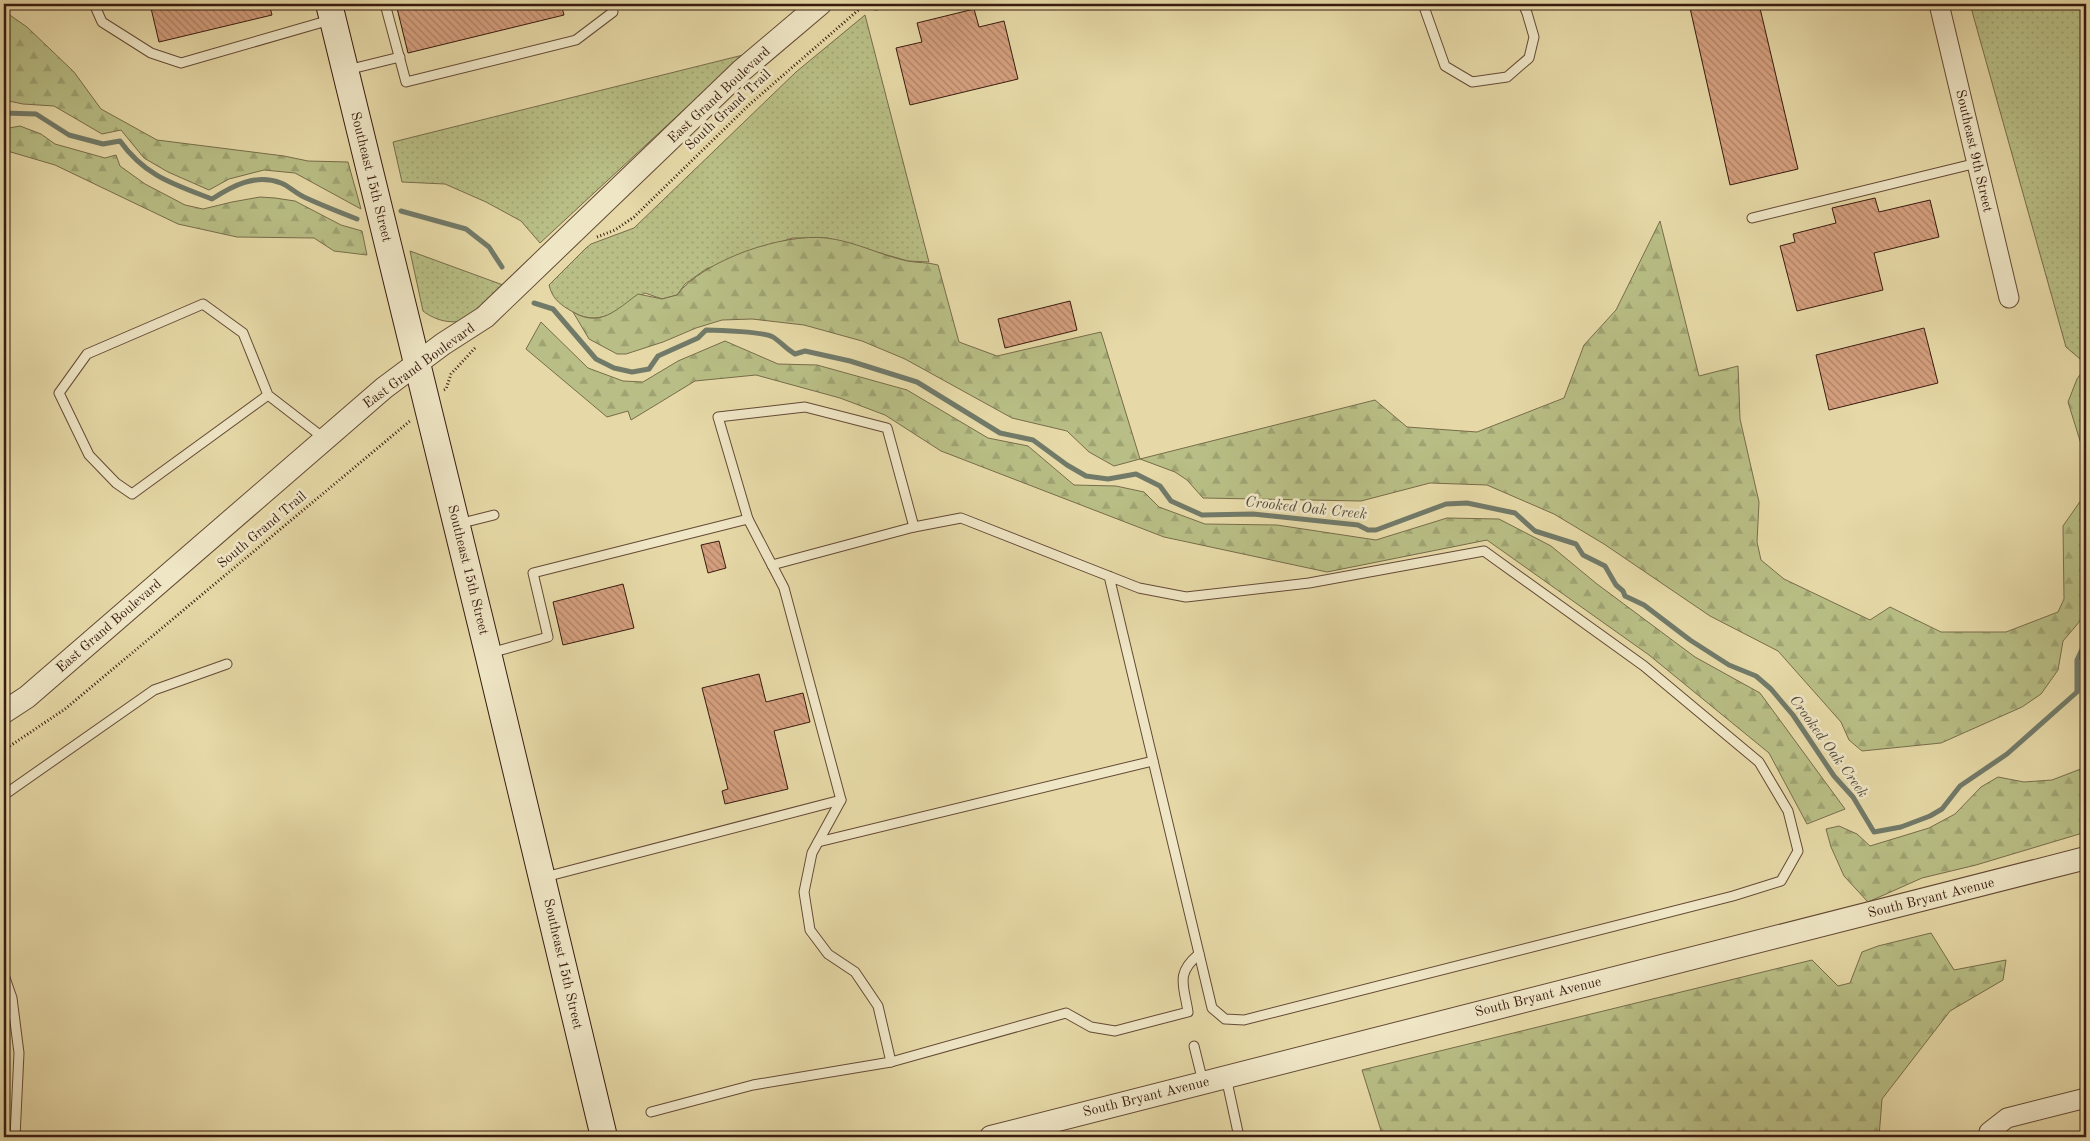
<svg xmlns="http://www.w3.org/2000/svg" width="2090" height="1141" font-family="'Old Standard TT',serif">
<style>
.grass{fill:url(#grass-dots);stroke:#786c4a}
.forest{fill:url(#forest-firs);stroke:#786c4a}
.lines{fill:none;stroke-linecap:round;stroke-linejoin:round}
.stream{stroke:#717a69;stroke-width:5}
.building{fill:url(#building-back-hatch);stroke:#381b0f}
.service-casing{stroke:#644a35;stroke-width:11}
.minor-casing{stroke:#644a35;stroke-width:21}
.tertiary-casing{stroke:#644a35;stroke-width:24}
.secondary-casing{stroke:#381b0f;stroke-width:28}
.path{stroke:#381b0f;stroke-width:3;stroke-dasharray:1 2.5;stroke-linecap:butt}
.service{stroke:#efe6c6;stroke-width:9}
.minor{stroke:#efe6c6;stroke-width:19}
.tertiary{stroke:#efe6c6;stroke-width:22}
.secondary{stroke:#efe6c6;stroke-width:26}
.labels{text-anchor:middle;dominant-baseline:central;stroke-width:5;stroke-linejoin:round;paint-order:stroke}
.street-label{font-size:14px;fill:#381b0f;stroke:#efe6c6}
.water-label{font-size:15px;font-style:italic;fill:#544b3c;stroke:#efe6c6}
</style>
<defs>
<pattern id="grass-dots" width="8" height="8" patternUnits="userSpaceOnUse" patternTransform="scale(1.25)"><rect width="8" height="8" fill="#b8be85"/><path d="M2 2h.1M6 6h.1" fill="none" stroke="#9fa372" stroke-width="1.8" stroke-linecap="round"/></pattern>
<pattern id="forest-firs" width="22" height="20" patternUnits="userSpaceOnUse" patternTransform="scale(1.25)"><rect width="22" height="20" fill="#b8be85"/><path d="M5 1l3.5 6h-7zM16 11l3.5 6h-7z" fill="#9fa372"/></pattern>
<pattern id="building-back-hatch" width="6" height="6" patternUnits="userSpaceOnUse" patternTransform="scale(1.25)"><rect width="6" height="6" fill="#d49f7e"/><path d="M-1 5l2 2M0 0l6 6M5-1l2 2" fill="none" stroke="#ad8166"/></pattern>
</defs>
<rect width="100%" height="100%" fill="#e6d9a7"/>
<filter id="stains"><feTurbulence type="fractalNoise" baseFrequency=".004" numOctaves="4"/><feColorMatrix values="0 0 0 0 .2 0 0 0 0 .09 0 0 0 0 .02 0 0 0 .5 -.17"/></filter>
<radialGradient id="worn" r=".72"><stop offset=".6" stop-color="#630" stop-opacity="0"/><stop offset="1" stop-color="#630" stop-opacity=".3"/></radialGradient>
<!-- grass -->
<g class="grass">
<path d="M1970,4H2086V364L2066,347Z"/>
<path d="M865,15L929,262L908,261L827,238H792L706,269L685,284L677,295L662,299L645,293C617,310 599,330 568,309C558,303 552,297 549,285L586,248L591,244L634,228L796,72Z"/>
<path d="M743,55L540,243L521,221L486,202L445,184L402,182L393,142Z"/>
<path d="M410,251L503,285C496,292 476,316 469,319C453,325 436,321 423,311Z"/>
</g>
<!-- forest -->
<g class="forest">
<path d="M4,11L27,27L74,72L101,109L157,140L284,156L308,161L348,162L361,209L295,173L264,170L229,179L209,190L168,172L144,158L121,130L102,134L54,106L23,104L4,100Z"/>
<path d="M20,126L41,134L55,144L105,158L116,155L120,166L145,184L185,205L203,209L232,202L260,197L275,198L295,201L341,225L362,231L367,255L334,251L314,238L237,237L178,224L55,165L4,150V129Z"/>
<path d="M1660,221L1699,376L1738,366L1740,419L1759,502L1757,542L1761,560L1784,579L1870,620L1890,607L1941,632H2006L2058,612L2064,599L2063,526L2086,493V614L2063,641L2058,670L2041,694L2022,707L1941,743L1862,751L1849,740L1841,722L1778,651L1710,616L1604,544L1554,514L1487,485L1430,483L1361,501L1203,498L1187,480L1175,472L1140,459L1114,466L1089,452L1067,431L1012,418L905,359L862,341L804,325L752,319L722,320L696,328L663,342L626,354H617L589,339L573,312C600,328 616,310 638,294L662,299L677,295C703,260 783,233 826,238C854,241 880,255 907,261C918,263 927,262 938,265L959,342L997,356L1101,332L1140,459L1375,400L1407,427L1477,432L1564,398L1584,345L1616,310Z"/>
<path d="M541,322L588,368L623,381L643,382L678,361L725,341L778,364L817,365L907,390L988,438L1028,446L1074,485L1116,486L1144,492L1159,507L1205,524L1277,525L1376,540L1447,518L1499,519L1551,546L1597,584L1695,657L1760,693L1845,809L1807,824L1769,753L1649,655L1487,540L1327,572L1164,537L941,451L885,415L840,398L756,375L695,381L631,420L628,411L607,417L526,349Z"/>
<path d="M2086,367V460L2068,402L2077,379Z"/>
<path d="M2086,767V832L1976,865L1922,878L1868,902L1844,876L1831,847L1826,829L1839,826L1857,834L1870,846L1929,828L1955,814L1981,787L1998,777L2024,782L2052,780Z"/>
<path d="M1931,933L1954,970L2006,960L2003,980L1950,1011L1882,1099L1879,1137H1383L1362,1070L1812,960L1838,986L1850,983L1862,952L1878,946Z"/>
</g>
<g class="lines">
<!-- stream -->
<g class="stream">
<path d="M4,113L36,114L69,135L103,144L120,141C145,176 173,184 212,199C232,186 256,173 281,183C289,186 295,193 304,197C321,205 339,212 357,219"/>
<path d="M401,211L466,229L489,247L502,267"/>
<path d="M534,303L553,309L596,359L614,368L632,372L649,369L658,356L698,338L706,330C718,330 765,332 773,337C781,342 786,349 795,354L805,351L850,361L917,382L1000,433L1033,440L1067,465L1086,476L1108,479L1136,474L1160,486L1171,501L1202,515L1253,514L1358,525L1368,530H1376L1446,504L1467,503L1515,513L1535,531L1576,544L1583,555L1605,566L1616,585L1623,591L1625,596L1644,605L1690,640L1729,665L1756,676L1771,689L1793,715L1834,776L1853,797L1874,832L1901,827L1930,816L1942,809L1960,786L2007,754L2077,692V660L2086,641"/>
</g>
</g>
<!-- building -->
<g class="building">
<path d="M150,4H269L272,15L159,42Z"/>
<path d="M396,4H561L564,15L408,53Z"/>
<path d="M1710,4H1759L1798,169L1730,185L1690,8Z"/>
<path d="M974,9L979,27L1004,21L1018,79L910,105L896,48L922,42L917,23Z"/>
<path d="M1875,198L1879,212L1930,200L1939,237L1874,253L1883,290L1797,311L1780,246L1795,242L1793,234L1836,223L1832,208Z"/>
<path d="M1070,301L1077,330L1005,348L998,319Z"/>
<path d="M1924,328L1938,383L1829,410L1816,355Z"/>
<path d="M719,541L726,568L708,573L701,545Z"/>
<path d="M623,584L634,628L563,645L553,602Z"/>
<path d="M759,674L766,702L803,693L810,722L774,731L788,789L725,804L722,791L728,789L702,688Z"/>
</g>
<g class="lines">
<!-- service casing -->
<g class="service-casing">
<g id="service">
<path d="M94,4L102,22L151,53L181,63L330,20"/>
<path d="M385,4L406,82L576,40L613,12"/>
<path d="M875,4L876,5"/>
<path d="M1423,4L1445,66L1472,82L1507,77L1529,58L1534,37L1527,13L1523,4"/>
<path d="M347,70L400,57"/>
<path d="M1752,218L1977,163"/>
<path d="M268,395L243,333L203,304L87,354L59,393L89,455L116,483L132,494L268,395L325,439"/>
<path d="M748,519L718,417L805,407L887,428L914,527L961,518L1139,588L1186,597L1309,583L1484,551L1644,666L1759,762L1788,811L1798,851L1781,881L1733,896L1244,1020L1225,1019L1212,1008L1109,576"/>
<path d="M458,524L494,515"/>
<path d="M772,565L914,527"/>
<path d="M490,653L548,637L533,573L748,519L784,588L841,800L545,877"/>
<path d="M4,795L154,690L227,664"/>
<path d="M841,800L812,853L804,892L810,930L828,954L855,972L878,1006L891,1062L1066,1013L1091,1027L1115,1031L1188,1012C1184,985 1175,974 1199,954"/>
<path d="M818,842L1153,761"/>
<path d="M4,975L12,998L19,1053L15,1137"/>
<path d="M1194,1046L1203,1082"/>
<path d="M1226,1077L1239,1137"/>
<path d="M651,1112L753,1085L891,1062"/>
</g>
</g>
<!-- minor casing -->
<g class="minor-casing">
<g id="minor">
<path d="M1939,4L2009,298"/>
<path d="M1988,1137L1989,1132L2007,1118L2086,1098"/>
</g>
</g>
<!-- tertiary casing -->
<g class="tertiary-casing">
<g id="tertiary">
<path d="M4,712L27,697L384,388L443,344L485,317L741,71L820,4"/>
<path d="M991,1137L2086,858"/>
</g>
</g>
<!-- secondary casing -->
<g class="secondary-casing">
<path id="secondary" d="M329,4L488,653L604,1137"/>
</g>
<!-- path -->
<g class="path">
<path d="M597,237L615,230L634,217L750,104L863,6"/>
<path d="M444,390L446,389L451,374L475,348"/>
<path d="M4,750L65,709L410,421"/>
</g>
<!-- service -->
<use href="#service" class="service"/>
<!-- minor -->
<use href="#minor" class="minor"/>
<!-- tertiary -->
<use href="#tertiary" class="tertiary"/>
<!-- secondary -->
<use href="#secondary" class="secondary"/>
</g>
<g class="labels">
<!-- street labels -->
<g class="street-label">
<text transform="translate(719 95) rotate(-43)">East Grand Boulevard</text>
<text transform="translate(728 110) rotate(-43)">South Grand Trail</text>
<text transform="translate(1974 151) rotate(77)">Southeast 9th Street</text>
<text transform="translate(371 177) rotate(76)">Southeast 15th Street</text>
<text transform="translate(419 366) rotate(-36)">East Grand Boulevard</text>
<text transform="translate(262 530) rotate(-40)">South Grand Trail</text>
<text transform="translate(468 570) rotate(76)">Southeast 15th Street</text>
<text transform="translate(109 626) rotate(-41)">East Grand Boulevard</text>
<text transform="translate(1931 898) rotate(-14)">South Bryant Avenue</text>
<text transform="translate(563 964) rotate(77)">Southeast 15th Street</text>
<text transform="translate(1538 997) rotate(-14)">South Bryant Avenue</text>
<text transform="translate(1146 1097) rotate(-14)">South Bryant Avenue</text>
</g>
<!-- water labels -->
<g class="water-label">
<text transform="translate(1306 509) rotate(6)">Crooked Oak Creek</text>
<text transform="translate(1828 747) rotate(54)">Crooked Oak Creek</text>
</g>
</g>
<!-- margin -->
<rect width="2090" height="1141" fill="none" stroke="#e6d9a7" stroke-width="20"/>
<rect x="5" y="5" width="2080" height="1131" fill="none" stroke="#381b0f" stroke-width="2.5"/>
<rect x="10" y="10" width="2070" height="1121" fill="none" stroke="#381b0f"/>
<rect width="100%" height="100%" filter="url(#stains)"/>
<rect width="100%" height="100%" fill="url(#worn)"/>
</svg>
